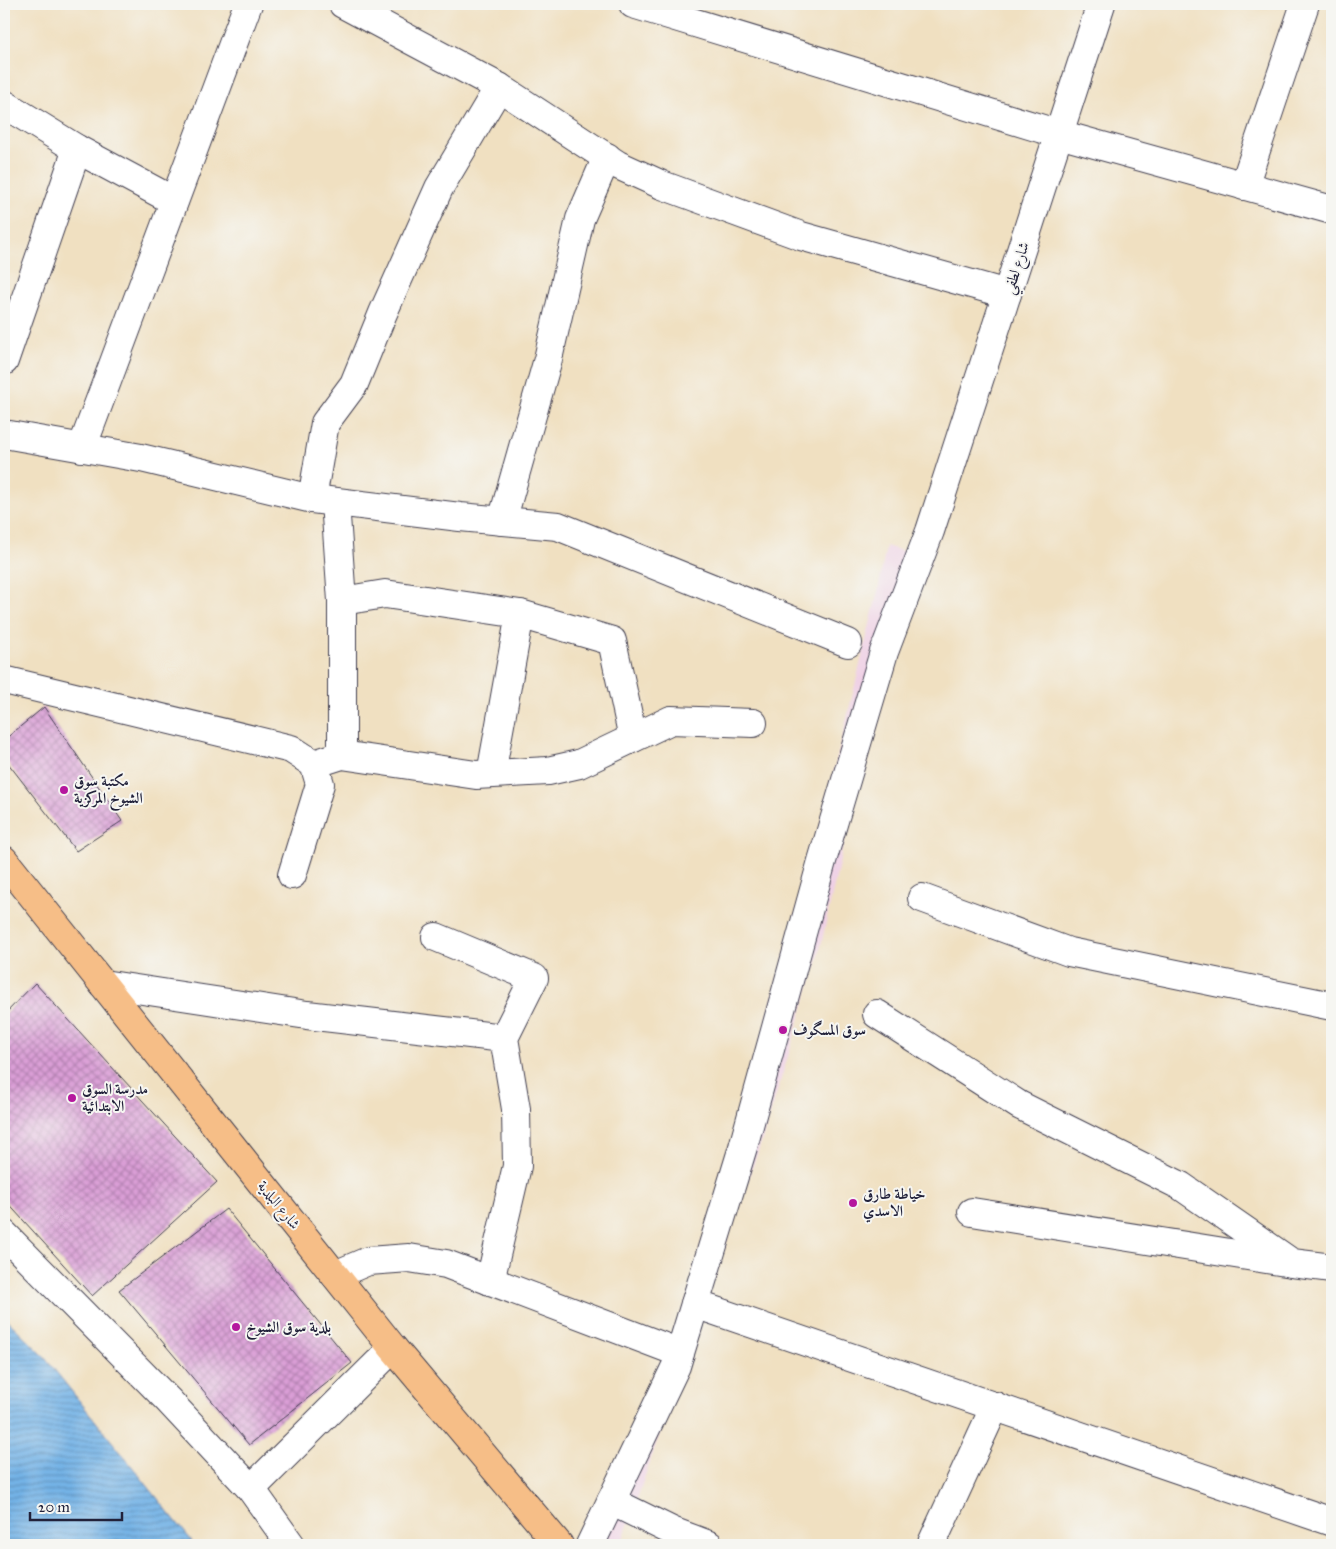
<svg xmlns="http://www.w3.org/2000/svg" width="1336" height="1549" font-family="'IM FELL Great Primer',Amiri,serif">
<style>
.built{fill:#efd0e5}
.water{fill:url(#water-rules);stroke:#4a6a90}
.building{fill:url(#building-cross-hatch)}
.lines{fill:none;stroke-linecap:round;stroke-linejoin:round}
.minor-casing{stroke:#413e4f;stroke-width:30}
.major-casing{stroke:#413e4f;stroke-width:30}
.minor{stroke:#fff;stroke-width:28}
.major{stroke:#f6be87;stroke-width:28}
.poi-dot{fill:#b5179e;stroke:#f6f6f2;stroke-width:2}
.labels{text-anchor:middle;dominant-baseline:central;stroke-width:4;stroke-linejoin:round;paint-order:stroke}
.street-label{font-size:15px;fill:#22223b;stroke:#f6f6f2}
.poi-label{font-size:15px;font-weight:bold;fill:#22223b;stroke:#f6f6f2;text-anchor:start}
</style>
<defs>
<pattern id="water-rules" width="6" height="5" patternUnits="userSpaceOnUse" patternTransform="scale(1.25)"><rect width="6" height="5" fill="#73b2e6"/><path d="M0 2.5h6" fill="none" stroke="#5e90bc"/></pattern>
<pattern id="building-cross-hatch" width="8" height="8" patternUnits="userSpaceOnUse" patternTransform="scale(1.25)"><rect width="8" height="8" fill="#da9ed6"/><path d="M0 0l8 8M0 8l8-8" fill="none" stroke="#b080af"/></pattern>
</defs>
<rect width="100%" height="100%" fill="#f6f6f2"/>
<filter id="ink" filterUnits="userSpaceOnUse"><feTurbulence type="fractalNoise" baseFrequency=".02" numOctaves="2"/><feDisplacementMap in="SourceGraphic" scale="10" xChannelSelector="R" yChannelSelector="G"/><feConvolveMatrix kernelMatrix="1 2 1 2 8 2 1 2 1" color-interpolation-filters="sRGB"/></filter>
<filter id="wash" filterUnits="userSpaceOnUse"><feTurbulence type="fractalNoise" baseFrequency=".0096" numOctaves="4" result="noise"/><feDisplacementMap in="SourceGraphic" scale="20" xChannelSelector="R" yChannelSelector="G"/><feGaussianBlur stdDeviation="1.12" result="paint"/><feColorMatrix in="noise" values="0 0 0 0 0 0 0 0 0 0 0 0 0 0 0 0 0 1.4 0 .05"/><feComposite in="paint" operator="in"/></filter>
<g filter="url(#wash)">
<rect width="100%" height="100%" fill="#f0e0c1"/>
<!-- built -->
<path class="built" d="M886,546L931,560L904,615L874,721L842,850L818,959L764,1134L621,1545H612L592,1536L691,1291L818,836L878,591Z"/>
<!-- water -->
<path class="water" d="M4,1317L41,1353L195,1545H4Z"/>
<g id="blocks">
<!-- building -->
<g class="building">
<path d="M44,707L122,821L76,851L4,758V740Z"/>
<path d="M35,983L217,1182L92,1296L4,1199V1015Z"/>
<path d="M226,1209L352,1363L249,1445L119,1290Z"/>
</g>
</g>
</g>
<g filter="url(#ink)">
<use href="#blocks" fill-opacity="0" stroke="#413e4f" stroke-width="1"/>
<g class="lines">
<!-- minor casing -->
<g class="minor-casing">
<g id="minor">
<path d="M343,4L499,87L618,165L662,185L801,236L1007,294"/>
<path d="M633,4L1059,134L1332,210"/>
<path d="M4,104L77,149L174,201"/>
<path d="M1244,186L1305,4"/>
<path d="M4,361L77,149"/>
<path d="M4,434L141,458L312,499L460,517L558,526L848,643"/>
<path d="M82,448L248,4"/>
<path d="M312,499L325,423L354,384L383,313L439,188L499,87"/>
<path d="M335,502L342,601L385,594L520,614L612,641L633,738"/>
<path d="M502,521L548,359L580,219L607,157"/>
<path d="M342,601V755"/>
<path d="M4,680L291,749L314,764L320,784L292,875"/>
<path d="M314,764L342,755L476,775L548,771L579,764L671,720L753,723"/>
<path d="M491,774L520,614"/>
<path d="M922,898L1069,952L1332,1006"/>
<path d="M436,937L534,978L504,1038L516,1109L517,1166L490,1281"/>
<path d="M103,984L307,1015L504,1038"/>
<path d="M877,1014L1019,1105L1181,1186L1292,1263"/>
<path d="M972,1212L1292,1263L1332,1268"/>
<path d="M4,1234L167,1399L251,1489L291,1545"/>
<path d="M335,1275L368,1261L409,1258L446,1264L680,1353"/>
<path d="M695,1304L1332,1522"/>
<path d="M251,1489L393,1348"/>
<path d="M611,1501L672,1531L709,1545"/>
<path d="M590,1545L676,1366L743,1147L822,861L884,652L930,531L1101,4"/>
<path d="M931,1545L995,1406"/>
</g>
</g>
<!-- major casing -->
<g class="major-casing">
<path id="major" d="M4,860L393,1348L559,1545"/>
</g>
<!-- minor -->
<use href="#minor" class="minor"/>
<!-- major -->
<use href="#major" class="major"/>
</g>
</g>
<!-- markers -->
<g class="poi-dot">
<circle cx="64" cy="790" r="5"/>
<circle cx="783" cy="1030" r="5"/>
<circle cx="72" cy="1098" r="5"/>
<circle cx="853" cy="1203" r="5"/>
<circle cx="236" cy="1327" r="5"/>
</g>
<g class="labels">
<!-- street labels -->
<g class="street-label">
<text transform="translate(1016 268) rotate(-72)">شارع لطفي</text>
<text transform="translate(279 1205) rotate(51)">شارع البلدية</text>
</g>
<!-- poi labels -->
<g class="poi-label">
<text x="74" y="781">مكتبة سوق<tspan x="74" dy="17">الشيوخ المركزية</tspan></text>
<text x="793" y="1030">سوق المسگوف</text>
<text x="82" y="1089">مدرسة السوق<tspan x="82" dy="17">الابتدائية</tspan></text>
<text x="863" y="1194">خياطة طارق<tspan x="863" dy="17">الاسدي</tspan></text>
<text x="246" y="1327">بلدية سوق الشيوخ</text>
</g>
</g>
<!-- margin -->
<rect width="1336" height="1549" fill="none" stroke="#f6f6f2" stroke-width="20"/>
<!-- scale -->
<path d="M30 1512v8h92v-8" fill="none" stroke="#22223b" stroke-width="2.5"/>
<text x="38" y="1512" font-size="15" fill="#22223b" stroke="#f6f6f2" stroke-width="4" paint-order="stroke">20 m</text>
</svg>
